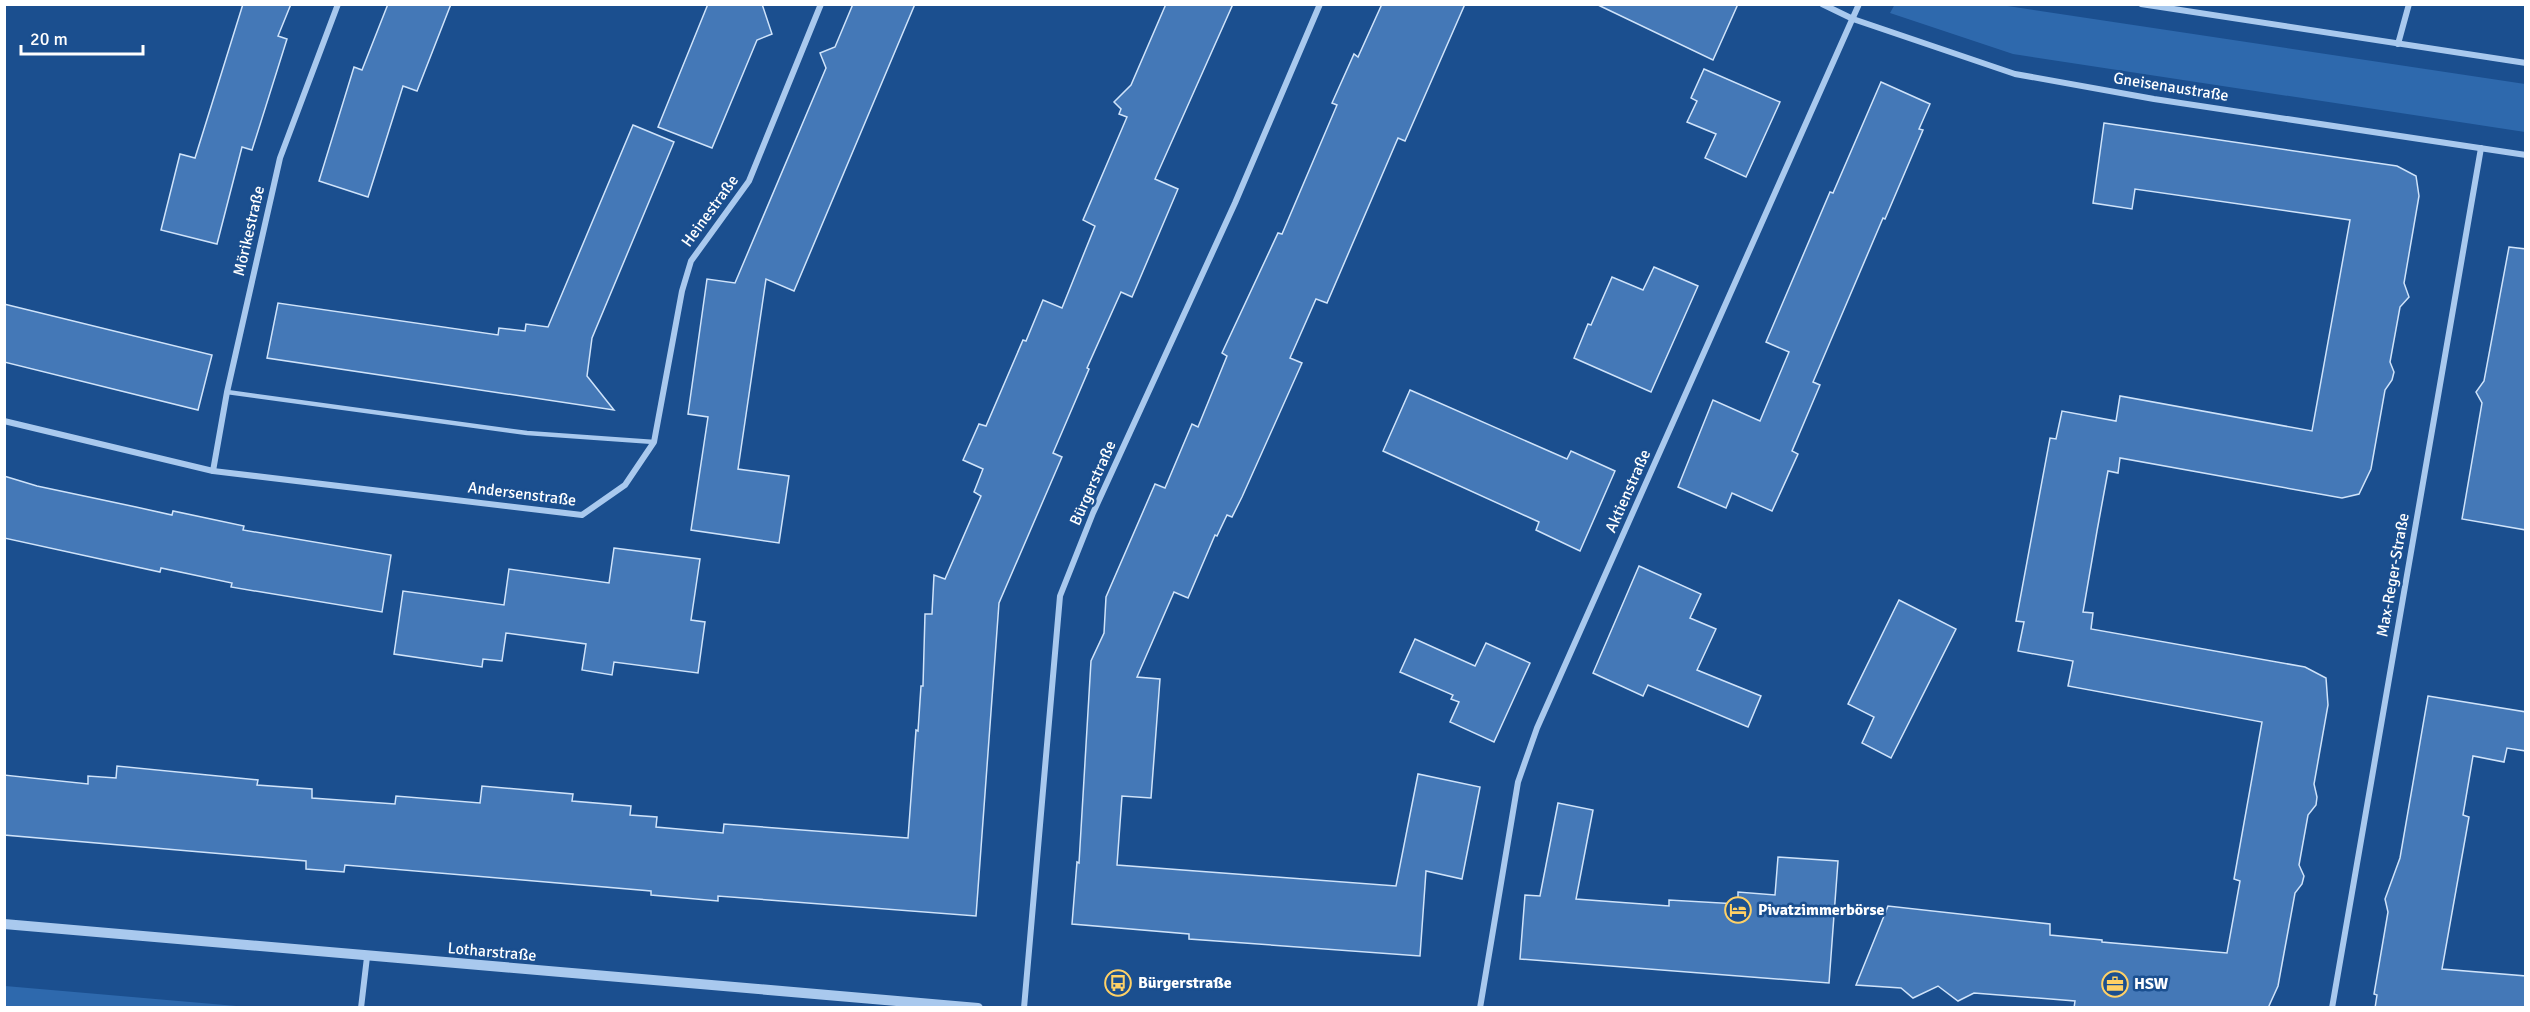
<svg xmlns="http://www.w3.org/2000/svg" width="2530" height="1012" font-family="Signika,sans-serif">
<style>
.green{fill:#2e69ad}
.building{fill:#4478b7;stroke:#cfe3fa;stroke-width:1.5}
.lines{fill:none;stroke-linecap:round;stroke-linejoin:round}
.service{stroke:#a9c9ee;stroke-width:4.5}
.minor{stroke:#a9c9ee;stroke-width:6}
.tertiary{stroke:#a9c9ee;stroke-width:10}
.labels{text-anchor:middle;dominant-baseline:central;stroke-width:5;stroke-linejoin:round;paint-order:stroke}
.street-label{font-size:16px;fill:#fff;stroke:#1b4f8f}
.poi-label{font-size:16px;font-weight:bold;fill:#fff;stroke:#1b4f8f;text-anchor:start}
</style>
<rect width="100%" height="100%" fill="#1b4f8f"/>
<!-- green -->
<g class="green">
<path d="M1895,4L2001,5L2525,84V132L2013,54L1890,13Z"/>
<path d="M5,986L248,1007H5Z"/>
</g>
<!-- building -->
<g class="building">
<path d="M243,4H291L278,36L287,39L252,150L242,147L217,244L161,230L180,154L195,158Z"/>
<path d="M388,4H451L417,91L403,86L368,197L319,181L354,67L362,70Z"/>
<path d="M708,4H762L772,34L757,40L712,148L658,127Z"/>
<path d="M853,4H915L794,291L766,279L738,469L789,476L779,543L691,530L708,417L688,414L707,279L735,283L826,68L820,53L835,47Z"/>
<path d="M1166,4H1233L1155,179L1178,189L1132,297L1121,292L1087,368L1089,369L1053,453L1062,457L999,603L976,916L718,896V901L651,895V891L345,865L344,872L306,869V861L4,835V775L88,784V776L116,778L117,766L258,780L257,785L312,789V798L395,804L396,796L480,803L482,786L573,794L572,801L631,806L630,815L657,817L656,827L723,833L724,824L908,838L916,730L918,731L921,686H923L925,614H932L934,575L945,579L981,496L974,492L983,469L963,460L979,424L986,426L1023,340L1026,341L1043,300L1062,308L1095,226L1083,220L1127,117L1119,114L1121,109L1114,102L1131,85Z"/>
<path d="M1382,4H1465L1405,141L1398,138L1327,303L1316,299L1290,358L1302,363L1242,497L1232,517L1227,515L1217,536L1215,535L1188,598L1174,592L1137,677L1160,679L1151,798L1122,796L1117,865L1396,886L1418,774L1480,787L1462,879L1426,871L1420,956L1189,939V934L1072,924L1077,862L1079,863L1091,661L1104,633L1106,597L1155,484L1165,488L1192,424L1198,427L1227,356L1222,353L1278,233L1282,234L1337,105L1332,103L1354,54L1358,57Z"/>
<path d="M1596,4H1738L1713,60Z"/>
<path d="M1704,69L1780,102L1746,177L1705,158L1716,134L1687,122L1697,101L1691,98Z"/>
<path d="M1881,82L1930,104L1919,129L1923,130L1885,219L1883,218L1813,382L1820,385L1792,451L1798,454L1772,511L1732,493L1726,508L1678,487L1713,400L1760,421L1789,352L1766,342L1830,192L1833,193Z"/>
<path d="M2104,123L2397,166L2416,176L2419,196L2404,283L2409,297L2400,307L2390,362L2394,372L2392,380L2385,390L2371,469L2359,494L2342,498L2120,458L2118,473L2108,471L2097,531L2083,612L2093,613L2091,629L2305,667L2326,678L2328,705L2314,784L2317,797L2316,805L2308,815L2299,865L2304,876L2302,884L2295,893L2278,986L2268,1008H2074L2075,1001L1974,993L1958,1001L1938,986L1913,998L1901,988L1856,985L1888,906L2050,924V935L2102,940V942L2227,953L2240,881L2234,879L2262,722L2068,686L2073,661L2018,651L2024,622L2016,621L2050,438L2056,439L2062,411L2116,421L2120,396L2312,431L2350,220L2135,189L2132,209L2093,203Z"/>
<path d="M633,125L674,142L592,338L587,376L614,410L267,358L278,303L498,335L499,328L525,331L526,324L548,327Z"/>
<path d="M2509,247L2526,249V530L2462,519L2482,403L2476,392L2484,381Z"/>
<path d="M1654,267L1698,286L1651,392L1574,358L1588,324L1591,325L1612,277L1643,290Z"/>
<path d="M4,304L212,355L198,410L4,362Z"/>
<path d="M1410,390L1567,459L1571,451L1615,471L1580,551L1536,530L1539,522L1383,451Z"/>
<path d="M4,476L37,486L136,507L172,515L173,511L244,526L243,530L391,555L382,612L231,587L232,583L161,568L160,572L4,538Z"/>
<path d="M614,548L700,559L691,620L705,622L698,673L614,662L612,675L582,670L586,644L506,633L502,661L483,659L482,667L394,654L403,591L504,605L509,569L609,583Z"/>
<path d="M1639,566L1701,594L1690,618L1716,629L1697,670L1761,696L1748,727L1648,685L1643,696L1593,673Z"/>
<path d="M1899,600L1956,629L1891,758L1862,743L1874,717L1848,704Z"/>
<path d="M1415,639L1475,666L1486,643L1530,663L1494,742L1450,722L1459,702L1451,699L1453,695L1400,672Z"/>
<path d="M2428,696L2526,712V751L2507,748L2504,762L2473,756L2463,815L2469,817L2442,969L2526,976V1008H2375L2377,995L2374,994L2388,912L2385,899L2400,858Z"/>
<path d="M1558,803L1593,810L1576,899L1669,906V900L1738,904V892L1775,895L1778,857L1838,861L1829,983L1520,959L1525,895L1540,896Z"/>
</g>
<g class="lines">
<!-- service -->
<path class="service" d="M227,392L527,433L654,442"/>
<!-- minor -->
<g class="minor">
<path d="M1822,4L1853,19L2015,74L2154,99L2526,155"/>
<path d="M2141,4L2526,63"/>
<path d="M2398,44L2409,4"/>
<path d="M4,421L213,471L582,515L625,485L654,442L682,291L691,261L749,181L821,4"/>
<path d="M213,471L227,392L280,158L338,4"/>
<path d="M361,1008L367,957"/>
<path d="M1024,1008L1060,596L1093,513L1235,203L1320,4"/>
<path d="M1480,1008L1518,782L1537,728L1859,4"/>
<path d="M2332,1008L2481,148"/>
</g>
<!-- tertiary -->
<path class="tertiary" d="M4,924L978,1008"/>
</g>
<!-- icons -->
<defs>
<g id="hotel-ring" transform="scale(1.35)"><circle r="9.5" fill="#1b4f8f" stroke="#ffd166" stroke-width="1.5"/><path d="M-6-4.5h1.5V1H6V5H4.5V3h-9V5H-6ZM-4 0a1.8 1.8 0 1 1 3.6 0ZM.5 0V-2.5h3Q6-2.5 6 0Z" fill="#ffd166"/></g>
<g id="bus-ring" transform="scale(1.35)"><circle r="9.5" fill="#1b4f8f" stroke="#ffd166" stroke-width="1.5"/><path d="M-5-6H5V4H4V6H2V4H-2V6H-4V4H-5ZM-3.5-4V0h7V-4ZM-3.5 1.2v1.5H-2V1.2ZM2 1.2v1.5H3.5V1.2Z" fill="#ffd166"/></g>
<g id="office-ring" transform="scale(1.35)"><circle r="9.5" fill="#1b4f8f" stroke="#ffd166" stroke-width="1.5"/><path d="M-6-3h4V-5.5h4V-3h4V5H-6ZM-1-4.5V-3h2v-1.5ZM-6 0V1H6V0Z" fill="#ffd166"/></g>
</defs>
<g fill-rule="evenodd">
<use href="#hotel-ring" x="1738" y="910"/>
<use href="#bus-ring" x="1118" y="983"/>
<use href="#office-ring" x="2115" y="984"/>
</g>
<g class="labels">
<!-- street labels -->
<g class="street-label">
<text transform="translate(2171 87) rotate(9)">Gneisenaustraße</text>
<text transform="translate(710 211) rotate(-54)">Heinestraße</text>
<text transform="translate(249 231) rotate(-77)">Mörikestraße</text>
<text transform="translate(1093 483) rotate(-66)">Bürgerstraße</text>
<text transform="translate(1628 491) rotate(-66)">Aktienstraße</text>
<text transform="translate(522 494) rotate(7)">Andersenstraße</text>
<text transform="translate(2393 575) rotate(-80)">Max-Reger-Straße</text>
<text transform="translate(492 952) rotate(5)">Lotharstraße</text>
</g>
<!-- poi labels -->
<g class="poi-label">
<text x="1758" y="910">Pivatzimmerbörse</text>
<text x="1138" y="983">Bürgerstraße</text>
<text x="2134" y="984">HSW</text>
</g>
</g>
<!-- border -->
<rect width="2530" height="1012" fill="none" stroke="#ffffff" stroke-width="12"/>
<!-- scale -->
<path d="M21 45v9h122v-9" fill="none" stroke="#ffffff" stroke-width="3"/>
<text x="30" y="45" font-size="18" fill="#ffffff" stroke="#1b4f8f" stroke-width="4.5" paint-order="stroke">20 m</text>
</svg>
